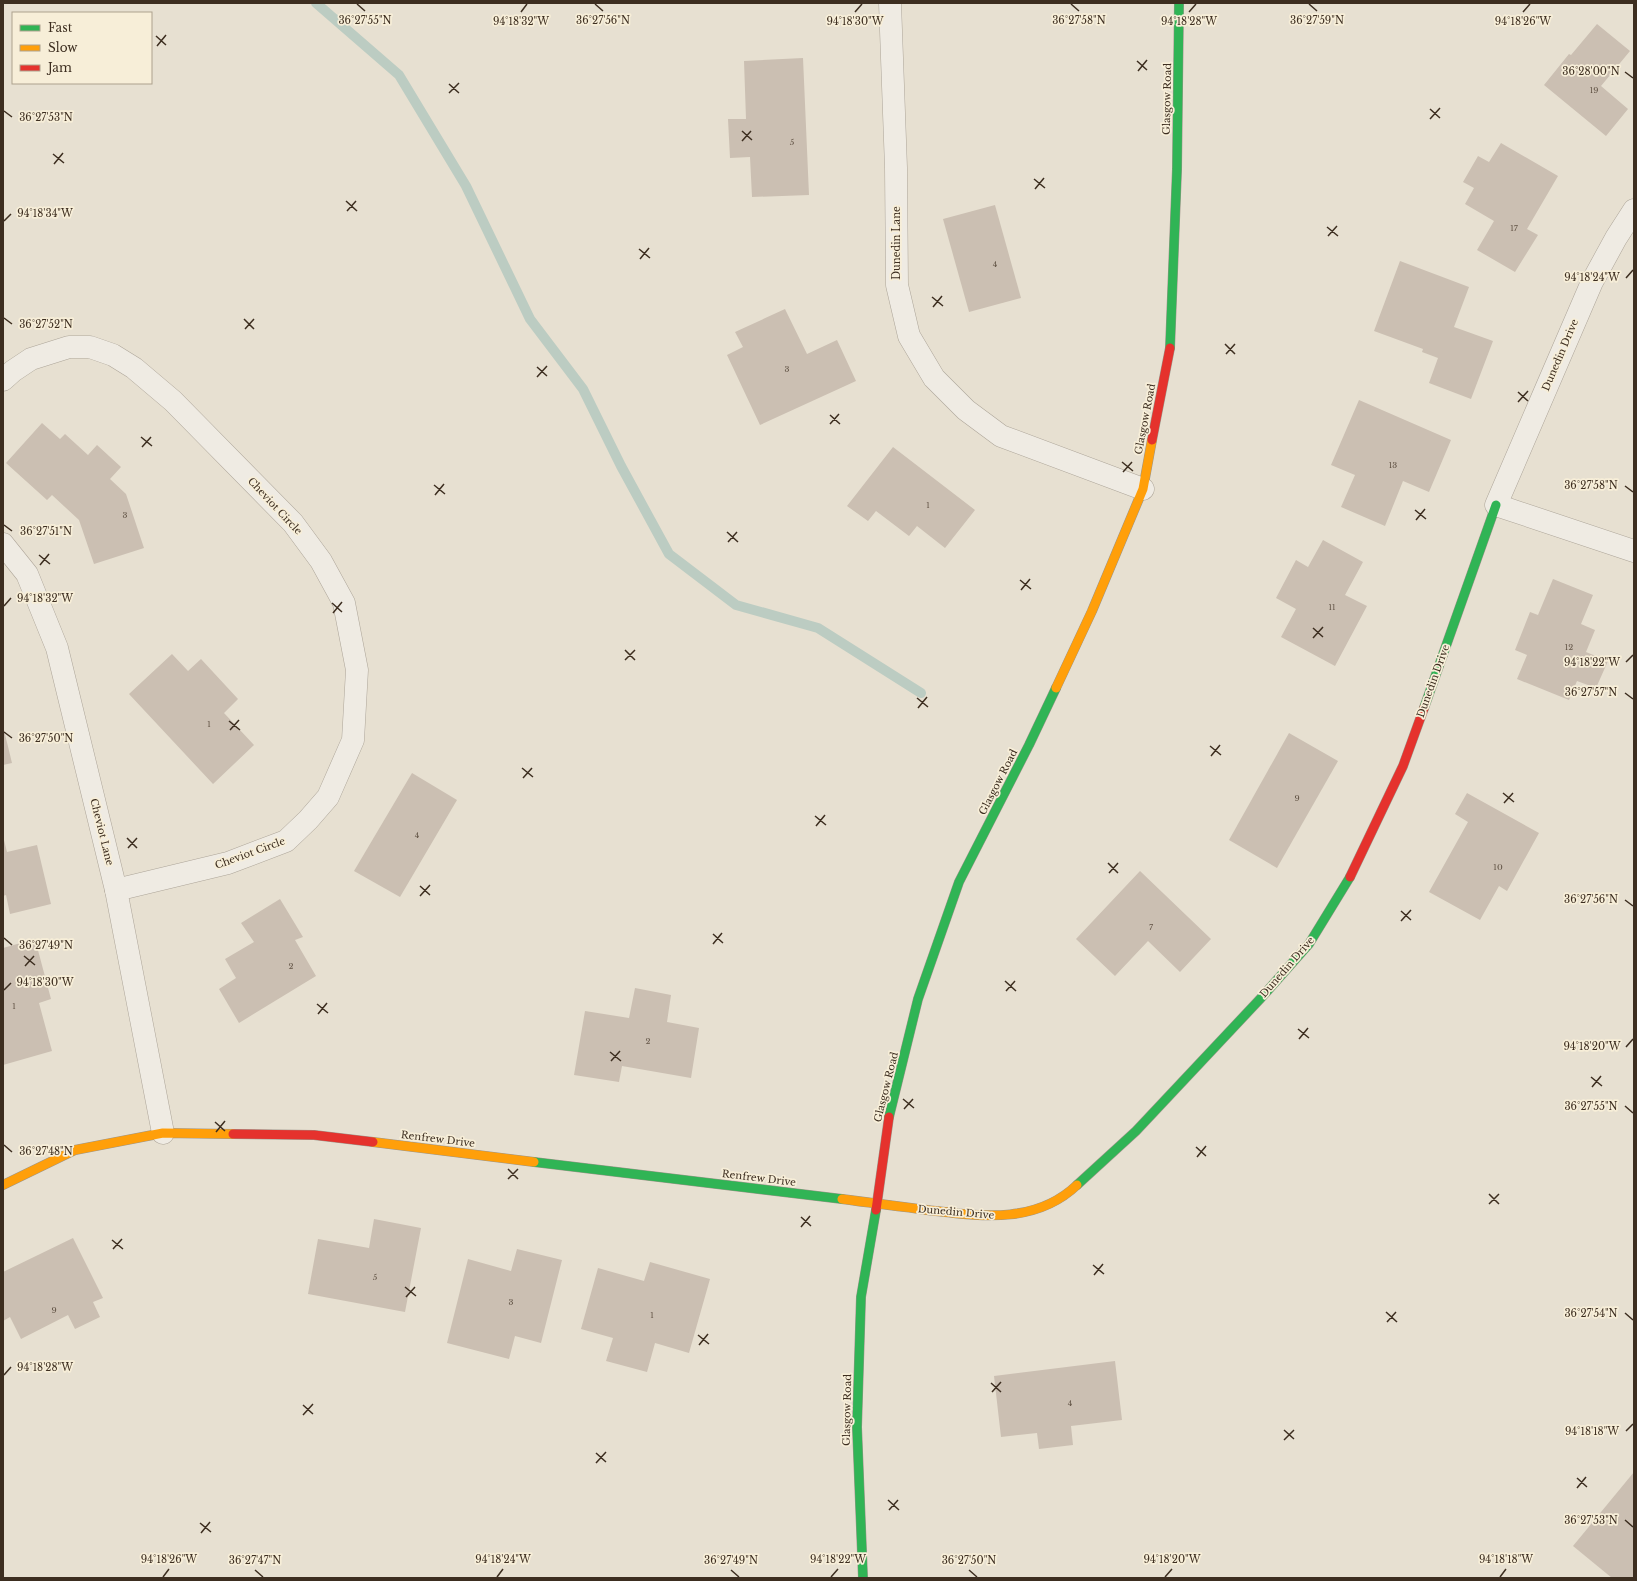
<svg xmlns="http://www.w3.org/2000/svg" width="1637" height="1581" font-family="'Libre Baskerville',serif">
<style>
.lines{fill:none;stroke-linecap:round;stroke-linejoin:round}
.stream{stroke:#bcccc2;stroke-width:10}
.building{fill:#cbbfb2}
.street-casing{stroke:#ada599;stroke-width:23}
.fast-casing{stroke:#9c958a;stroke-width:10}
.slow-casing{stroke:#9c958a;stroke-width:10}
.jam-casing{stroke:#9c958a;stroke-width:10}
.street{stroke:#efebe3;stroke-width:22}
.fast{stroke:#30b455;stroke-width:9}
.slow{stroke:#ff9f0a;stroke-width:9}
.jam{stroke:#e5322d;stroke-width:9}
.ticks{fill:none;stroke:#3d2e20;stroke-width:1.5}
.labels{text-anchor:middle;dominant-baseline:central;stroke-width:3.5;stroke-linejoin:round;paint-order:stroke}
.number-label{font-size:8px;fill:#605244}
.street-label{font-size:10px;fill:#3d2e20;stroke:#f7eed8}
.ticks-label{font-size:10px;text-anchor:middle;fill:#3d2e20;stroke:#f7eed8;stroke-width:3.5;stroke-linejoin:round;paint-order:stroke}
</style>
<rect width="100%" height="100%" fill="#e7e0d1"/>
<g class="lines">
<!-- stream -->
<path class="stream" d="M316,3L399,75L466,186L530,319L583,389L621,466L669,554L736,605L818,628L921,693"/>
</g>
<!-- building -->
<g class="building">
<path d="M1597,24L1630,51L1601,86L1628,109L1606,136L1544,85L1569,54L1571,55Z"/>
<path d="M803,58L809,195L752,197L750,157L730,158L728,119H746L744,61Z"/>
<path d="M1501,143L1558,176L1527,229L1538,235L1515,272L1477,250L1494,221L1465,204L1474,188L1463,182L1478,156L1489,162Z"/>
<path d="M995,205L1021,298L969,312L943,219Z"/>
<path d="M1400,261L1469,287L1454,327L1493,341L1471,399L1429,383L1438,358L1422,352L1423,349L1374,331Z"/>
<path d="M785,309L807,354L837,340L856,381L760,425L727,355L743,347L735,332Z"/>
<path d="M1359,400L1451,440L1429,492L1403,481L1385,526L1341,507L1355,475L1331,465Z"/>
<path d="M42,423L60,439L65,434L88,455L97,445L121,467L110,479L126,494L144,548L94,564L79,520L52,495L47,500L6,463Z"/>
<path d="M893,447L975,510L945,548L917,526L909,536L876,511L868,521L847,506Z"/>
<path d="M1323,540L1363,562L1345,595L1367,606L1335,666L1281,637L1296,609L1276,598L1296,560L1308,567Z"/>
<path d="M1553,579L1593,595L1581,624L1595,630L1586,652L1608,661L1596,688L1577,681L1569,700L1517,679L1527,655L1515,650L1530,612L1538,615Z"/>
<path d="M172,654L188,671L201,659L238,699L224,713L254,745L213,784L129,694Z"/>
<path d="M3,726L12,763L3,765Z"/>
<path d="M1289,733L1338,761L1277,868L1229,840Z"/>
<path d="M412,773L457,800L400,897L354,871Z"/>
<path d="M1467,793L1539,833L1507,891L1499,886L1480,920L1429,892L1468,822L1455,814Z"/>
<path d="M3,836L7,852L37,845L51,904L10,914L6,895L3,896Z"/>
<path d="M1140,871L1211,939L1180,972L1148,941L1115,976L1076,939Z"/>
<path d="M280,899L303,937L295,940L316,976L239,1023L219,989L236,978L225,959L254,942L241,923Z"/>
<path d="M35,939L51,999L39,1003L52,1051L3,1065V948Z"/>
<path d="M635,988L671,995L667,1022L699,1028L691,1078L622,1066L619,1082L574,1075L585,1011L629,1018Z"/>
<path d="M374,1219L421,1228L405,1312L308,1294L318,1239L369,1248Z"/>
<path d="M73,1238L103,1298L93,1302L100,1317L75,1329L68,1315L21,1339L10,1317L3,1321V1272Z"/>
<path d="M517,1249L562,1260L541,1343L515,1336L509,1359L447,1343L468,1259L511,1271Z"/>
<path d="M650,1262L710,1279L689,1353L655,1343L647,1372L606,1361L613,1338L581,1329L598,1268L644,1281Z"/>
<path d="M1115,1361L1122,1420L1071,1426L1073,1445L1039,1449L1037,1433L1001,1437L994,1376Z"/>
<path d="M1634,1472V1578H1612L1573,1546Z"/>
</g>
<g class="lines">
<!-- street casing -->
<g class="street-casing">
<g id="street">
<path d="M890,3L896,168L897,285L909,336L934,378L966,410L1001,436L1143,489"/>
<path d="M1634,210L1616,238L1592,282L1496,505L1634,551"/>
<path d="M3,380L13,371L31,359L69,347H90L113,355L134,368L173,401L293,523L321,561L344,603L357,670L353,740L328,797L308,820L286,841L228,863L116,890"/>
<path d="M3,544L27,574L57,648L116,890L163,1133"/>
</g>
</g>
<!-- fast casing -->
<g class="fast-casing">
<g id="fast">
<path d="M1170,348L1177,169L1179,3"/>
<path d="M1424,708L1496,505"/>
<path d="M889,1117L918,999L959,882L1029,745L1056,688"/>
<path d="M534,1162L842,1199"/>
<path d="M1077,1185L1136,1131L1261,998L1309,944L1350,877"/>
<path d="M863,1578L857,1427L861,1297L876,1210"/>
</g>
</g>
<!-- slow casing -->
<g class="slow-casing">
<g id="slow">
<path d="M1056,688L1092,611L1143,489L1152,440"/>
<path d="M373,1142L534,1162"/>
<path d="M3,1185L75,1150L163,1133L233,1134"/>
<path d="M842,1199C870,1203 899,1206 927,1210C980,1216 1035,1225 1077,1185"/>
</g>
</g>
<!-- jam casing -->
<g class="jam-casing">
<g id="jam">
<path d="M1152,440L1170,348"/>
<path d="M1350,877L1403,766L1424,708"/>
<path d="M233,1134L314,1135L373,1142"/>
<path d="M876,1210L889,1117"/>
</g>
</g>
<!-- street -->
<use href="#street" class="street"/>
<!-- fast -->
<use href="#fast" class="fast"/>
<!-- slow -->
<use href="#slow" class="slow"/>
<!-- jam -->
<use href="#jam" class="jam"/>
</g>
<!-- ticks -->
<path class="ticks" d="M357,4L365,11M595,4L603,11M1071,4L1079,11M1309,4L1317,11M521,12L527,4M855,12L862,4M1189,12L1196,4M1523,12L1530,4M156,36L166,45M157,46L166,35M1137,61L1147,70M1138,71L1147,60M1625,72L1633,78M449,84L459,93M449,93L459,83M1430,109L1440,118M4,111L12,117M1430,119L1440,108M742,131L752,140M742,141L751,131M53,154L64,163M54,164L63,153M1034,179L1045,188M1035,189L1044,178M346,201L357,211M347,211L356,201M4,221L11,214M1327,227L1338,236M1328,236L1337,226M639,249L650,258M640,259L649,248M1626,278L1633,270M932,297L943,306M933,307L942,296M4,318L12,324M244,319L254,329M245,329L254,319M1225,344L1235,354M1226,354L1235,344M537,367L547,376M537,377L547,366M1518,392L1528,401M1518,402L1528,391M830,415L840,424M830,424L839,414M141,437L152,446M142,447L151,437M1122,462L1133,471M1123,472L1132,462M434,485L445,494M1625,486L1633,492M435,495L444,484M1415,510L1426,519M1416,520L1425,509M4,525L12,531M727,532L738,542M728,542L737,532M39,555L50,564M40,565L49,554M1020,580L1031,589M1021,590L1030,579M332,603L342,612M4,606L11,598M333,613L342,602M1313,628L1323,637M1313,638L1323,627M625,650L635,660M625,660L635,650M1626,662L1633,655M1625,693L1633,699M917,698L928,707M918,708L927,697M229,721L240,730M230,730L239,720M4,732L12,738M1210,746L1221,755M1211,756L1220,745M522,768L533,777M523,778L532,768M1503,793L1514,802M1504,803L1513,793M815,816L826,825M816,826L825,815M127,838L137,848M128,848L137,838M1108,863L1118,873M1109,873L1118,863M420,886L430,895M420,896L430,885M1625,900L1633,906M1401,911L1411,920M1401,921L1411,910M713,934L723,943M4,938L12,945M713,944L722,933M24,956L35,965M25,966L34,956M1005,981L1016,991M4,990L11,983M1006,991L1015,981M317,1004L328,1013M318,1014L327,1003M1298,1029L1309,1038M1299,1039L1308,1028M1626,1047L1633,1039M610,1052L621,1061M611,1061L620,1051M1591,1077L1602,1086M1592,1087L1601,1076M903,1099L914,1108M1625,1106L1633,1113M904,1109L913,1099M215,1122L225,1131M216,1132L225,1121M4,1145L12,1152M1196,1147L1206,1156M1197,1157L1206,1146M508,1169L518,1179M508,1179L518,1169M1489,1194L1499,1204M1489,1204L1499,1194M801,1217L811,1226M801,1227L810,1216M112,1240L123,1249M113,1249L122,1239M1093,1265L1104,1274M1094,1275L1103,1264M405,1287L416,1296M406,1297L415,1287M1386,1312L1397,1322M1625,1313L1633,1320M1387,1322L1396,1312M698,1335L709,1344M699,1345L708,1334M4,1375L11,1367M991,1383L1001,1392M992,1392L1001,1382M303,1405L313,1414M303,1415L313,1404M1284,1430L1294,1439M1626,1431L1633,1424M1284,1440L1294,1430M596,1453L606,1462M596,1463L606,1452M1577,1478L1587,1487M1577,1488L1586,1477M888,1500L899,1510M889,1510L898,1500M1625,1520L1633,1527M200,1523L211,1532M201,1533L210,1522M255,1570L263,1577M731,1570L739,1577M969,1570L977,1577M163,1577L169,1569M497,1577L503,1569M831,1577L838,1569M1165,1577L1172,1569M1500,1577L1506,1569"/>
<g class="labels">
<!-- number labels -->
<g class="number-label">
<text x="1594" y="90">19</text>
<text x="792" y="142">5</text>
<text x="1514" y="228">17</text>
<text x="995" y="264">4</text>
<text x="787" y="369">3</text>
<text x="1393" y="465">13</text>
<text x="928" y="505">1</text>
<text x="125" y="515">3</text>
<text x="1332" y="607">11</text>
<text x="1569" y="647">12</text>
<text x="209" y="724">1</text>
<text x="1297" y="798">9</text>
<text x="417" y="835">4</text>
<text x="1498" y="867">10</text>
<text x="1151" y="927">7</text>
<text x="291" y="966">2</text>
<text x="14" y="1006">1</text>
<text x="648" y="1041">2</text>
<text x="375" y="1277">5</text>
<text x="511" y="1302">3</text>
<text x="54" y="1310">9</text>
<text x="652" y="1315">1</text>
<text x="1070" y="1403">4</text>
</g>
<!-- street labels -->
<g class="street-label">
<text transform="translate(1167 99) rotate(-89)">Glasgow Road</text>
<text transform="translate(896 243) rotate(-90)">Dunedin Lane</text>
<text transform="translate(1560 355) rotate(-67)">Dunedin Drive</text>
<text transform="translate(1145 419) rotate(-79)">Glasgow Road</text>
<text transform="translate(275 506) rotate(47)">Cheviot Circle</text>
<text transform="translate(1433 681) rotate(-70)">Dunedin Drive</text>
<text transform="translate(998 782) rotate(-63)">Glasgow Road</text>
<text transform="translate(102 832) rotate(76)">Cheviot Lane</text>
<text transform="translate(250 853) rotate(-20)">Cheviot Circle</text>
<text transform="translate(1287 967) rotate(-49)">Dunedin Drive</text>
<text transform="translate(886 1087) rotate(-76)">Glasgow Road</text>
<text transform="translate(438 1139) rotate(7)">Renfrew Drive</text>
<text transform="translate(759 1178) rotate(7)">Renfrew Drive</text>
<text transform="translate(956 1212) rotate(5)">Dunedin Drive</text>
<text transform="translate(847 1410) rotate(-89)">Glasgow Road</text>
</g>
</g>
<g class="ticks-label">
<text x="365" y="24">36°27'55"N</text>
<text x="603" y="24">36°27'56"N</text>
<text x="1079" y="24">36°27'58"N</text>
<text x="1317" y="24">36°27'59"N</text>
<text x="521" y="25">94°18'32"W</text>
<text x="855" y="25">94°18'30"W</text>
<text x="1189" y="25">94°18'28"W</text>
<text x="1523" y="25">94°18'26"W</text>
<text x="1591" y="75">36°28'00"N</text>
<text x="46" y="121">36°27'53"N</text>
<text x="45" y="217">94°18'34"W</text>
<text x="1592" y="281">94°18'24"W</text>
<text x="46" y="328">36°27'52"N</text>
<text x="1591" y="489">36°27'58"N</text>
<text x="46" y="535">36°27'51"N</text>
<text x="45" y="602">94°18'32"W</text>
<text x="1592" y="666">94°18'22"W</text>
<text x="1591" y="696">36°27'57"N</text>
<text x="46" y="742">36°27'50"N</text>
<text x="1591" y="903">36°27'56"N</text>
<text x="46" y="949">36°27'49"N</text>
<text x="45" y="986">94°18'30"W</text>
<text x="1592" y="1050">94°18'20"W</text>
<text x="1591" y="1110">36°27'55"N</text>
<text x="46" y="1155">36°27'48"N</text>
<text x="1591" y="1317">36°27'54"N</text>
<text x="45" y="1371">94°18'28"W</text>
<text x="1592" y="1435">94°18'18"W</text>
<text x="1591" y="1524">36°27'53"N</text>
<text x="169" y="1563">94°18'26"W</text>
<text x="503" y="1563">94°18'24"W</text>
<text x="838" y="1563">94°18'22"W</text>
<text x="1172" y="1563">94°18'20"W</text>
<text x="1506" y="1563">94°18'18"W</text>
<text x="255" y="1564">36°27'47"N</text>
<text x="731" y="1564">36°27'49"N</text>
<text x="969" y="1564">36°27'50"N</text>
</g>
<!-- border -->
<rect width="1637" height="1581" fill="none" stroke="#3d2e20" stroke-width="8"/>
<!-- legend -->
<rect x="12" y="12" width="140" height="72" fill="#f7eed8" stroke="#ada18e"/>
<rect x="20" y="25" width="20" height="6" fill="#30b455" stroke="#ada18e"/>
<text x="48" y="32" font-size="12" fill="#3d2e20">Fast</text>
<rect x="20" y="45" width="20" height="6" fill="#ff9f0a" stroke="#ada18e"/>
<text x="48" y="52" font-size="12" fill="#3d2e20">Slow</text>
<rect x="20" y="65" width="20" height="6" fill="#e5322d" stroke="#ada18e"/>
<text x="48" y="72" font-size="12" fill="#3d2e20">Jam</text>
</svg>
